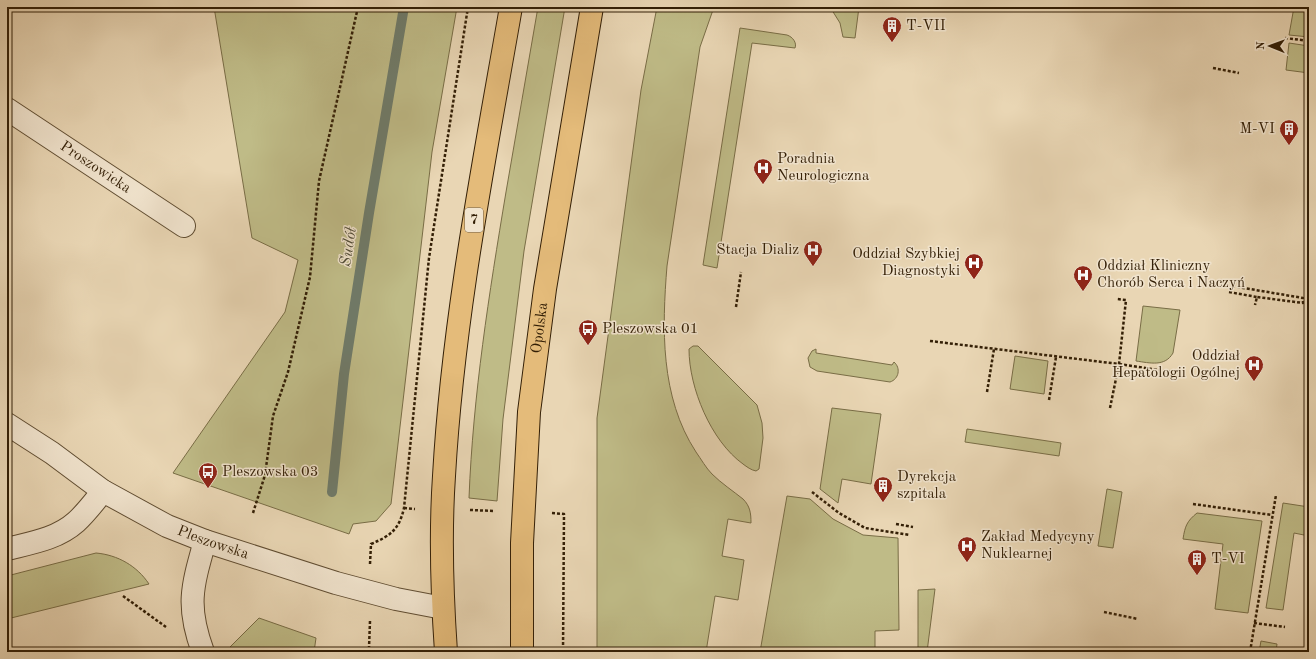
<svg xmlns="http://www.w3.org/2000/svg" width="1316" height="659" font-family="'Old Standard TT',serif">
<style>
.green{fill:#bfbb87;stroke:#796d46}
.lines{fill:none;stroke-linecap:round;stroke-linejoin:round}
.stream{stroke:#6f7b6a;stroke-width:10}
.minor-casing{stroke:#604d32;stroke-width:24}
.major-casing{stroke:#331f06;stroke-width:24}
.path{stroke:#331f06;stroke-width:2.5;stroke-dasharray:3 2;stroke-linecap:butt}
.minor{stroke:#f1e4ce;stroke-width:22}
.major{stroke:#e4bb7a;stroke-width:22}
.labels{text-anchor:middle;dominant-baseline:central;stroke-width:3;stroke-linejoin:round;paint-order:stroke}
.shield{fill:#f1e4ce;stroke:#6c5a42;stroke-width:1}
.shield-label{font-size:14px;font-weight:bold;fill:#331f06}
.poi-label{font-size:15px;fill:#331f06;stroke:#f1e4ce;text-anchor:start}
.street-label{font-size:15px;fill:#331f06;stroke:#f1e4ce}
.water-label{font-size:16px;font-style:italic;fill:#514d38;stroke:#f1e4ce}
</style>
<rect width="100%" height="100%" fill="#e9d6b4"/>
<filter id="stains"><feTurbulence type="fractalNoise" baseFrequency=".005" numOctaves="4"/><feColorMatrix values="0 0 0 0 .2 0 0 0 0 .09 0 0 0 0 .02 0 0 0 .5 -.17"/></filter>
<radialGradient id="worn" r=".72"><stop offset=".6" stop-color="#630" stop-opacity="0"/><stop offset="1" stop-color="#630" stop-opacity=".3"/></radialGradient>
<!-- green -->
<g class="green">
<path d="M214,7H457L432,152L391,504L376,521L353,524L349,534L173,473L285,312L298,260L252,238Z"/>
<path d="M538,7H565L524,251L503,419L497,501L469,498C473,395 489,294 506,192C517,130 527,69 538,7Z"/>
<path d="M657,7H714L700,47L667,266C662,328 660,397 696,452C701,459 706,468 712,474C721,483 733,491 743,499C750,506 751,513 751,523L728,519L722,556L744,560L738,600L715,596L706,652H597V418L641,90Z"/>
<path d="M830,7H859L855,38L843,37L840,23Z"/>
<path d="M1294,7H1309V37L1289,35Z"/>
<path d="M740,28L787,35C793,37 797,43 795,48L752,43L717,268L703,265Z"/>
<path d="M1289,43L1309,46V73L1286,70Z"/>
<path d="M1143,306L1180,310L1173,353C1165,367 1150,363 1136,361Z"/>
<path d="M693,346H698L757,405L762,423L763,438L759,469L756,471C751,470 747,467 743,464C711,441 689,388 689,349Z"/>
<path d="M816,349V353L892,365L894,362C901,368 899,379 890,382L817,371L810,367L808,358L812,351Z"/>
<path d="M1015,356L1048,361L1044,394L1010,389Z"/>
<path d="M832,408L881,414L871,484L842,479L838,503L820,489Z"/>
<path d="M967,429L1061,443L1059,456L965,442Z"/>
<path d="M1107,489L1122,492L1113,548L1098,546Z"/>
<path d="M787,496L810,499L833,519L863,535L898,538L899,630L875,631V652H760Z"/>
<path d="M1283,503L1309,507V536L1294,533L1283,610L1266,608Z"/>
<path d="M1197,513L1262,521L1248,613L1215,609L1223,544L1183,539C1185,526 1187,521 1197,513Z"/>
<path d="M96,553C118,555 137,566 149,584L7,619V576Z"/>
<path d="M935,589L927,652H918V590Z"/>
<path d="M259,618L316,638L314,652H229L228,649Z"/>
<path d="M1261,641L1277,644L1276,652H1259Z"/>
</g>
<g class="lines">
<!-- stream -->
<path class="stream" d="M332,492L344,374L369,213L404,7"/>
<!-- minor casing -->
<g class="minor-casing">
<g id="minor">
<path id="s1" d="M7,109L184,226"/>
<path id="s2" d="M7,424L52,453L103,491L167,526L205,541L336,583L396,599L443,608"/>
<path d="M7,549C31,543 57,539 76,522C86,513 95,501 103,491"/>
<path d="M203,652C186,606 192,587 205,541"/>
</g>
</g>
<!-- major casing -->
<g class="major-casing">
<g id="major">
<path d="M446,652C442,594 440,534 444,476C453,318 484,162 511,7"/>
<path id="s3" d="M522,652V543L529,412L545,289L592,7"/>
</g>
</g>
<!-- path -->
<g class="path">
<path d="M1285,38L1309,41"/>
<path d="M1213,68L1239,73"/>
<path d="M1232,286L1303,298V303L1257,297L1255,305"/>
<path d="M1229,292L1257,297"/>
<path d="M736,307L741,272"/>
<path d="M930,341L1119,364L1126,300L1117,299"/>
<path d="M987,392L994,349"/>
<path d="M1049,400L1056,357"/>
<path d="M1110,408L1119,364L1179,373"/>
<path d="M812,492L839,513L865,528L910,535"/>
<path d="M1193,504L1272,515"/>
<path d="M404,508L415,509"/>
<path d="M470,510L495,511"/>
<path d="M253,513L265,475L273,416L288,372L310,277L319,181L358,7"/>
<path d="M552,513L564,514L563,652"/>
<path d="M896,524L913,527"/>
<path d="M370,564L371,544C390,536 399,530 404,508L429,258L468,7"/>
<path d="M123,596L166,627"/>
<path d="M1104,612L1138,619"/>
<path d="M370,621L369,648L372,652"/>
<path d="M1254,623L1285,627"/>
<path d="M1250,652L1276,495"/>
</g>
<!-- minor -->
<use href="#minor" class="minor"/>
<!-- major -->
<use href="#major" class="major"/>
</g>
<!-- icons -->
<defs>
<g id="building-pin" transform="scale(1)"><path d="M0 17L-7.5 6A9.5 9.5 0 1 1 7.5 6Z" fill="#8f2418" stroke="#f1e4ce"/><path d="M-4-6H4V6H1V3H-1V6H-4ZM-2.5-4.3h1.7v1.8h-1.7ZM.8-4.3h1.7v1.8H.8ZM-2.5-1h1.7V.8h-1.7ZM.8-1h1.7V.8H.8Z" fill="#fff"/></g>
<g id="hospital-pin" transform="scale(1)"><path d="M0 17L-7.5 6A9.5 9.5 0 1 1 7.5 6Z" fill="#8f2418" stroke="#f1e4ce"/><path d="M-5-5h3v3.5h4V-5h3V5h-3V1.5h-4V5h-3Z" fill="#fff"/></g>
<g id="bus-pin" transform="scale(1)"><path d="M0 17L-7.5 6A9.5 9.5 0 1 1 7.5 6Z" fill="#8f2418" stroke="#f1e4ce"/><path d="M-5-6H5V4H4V6H2V4H-2V6H-4V4H-5ZM-3.5-4V0h7V-4ZM-3.5 1.2v1.5H-2V1.2ZM2 1.2v1.5H3.5V1.2Z" fill="#fff"/></g>
</defs>
<g fill-rule="evenodd">
<use href="#building-pin" x="892" y="26"/>
<use href="#building-pin" x="1289" y="129"/>
<use href="#hospital-pin" x="763" y="168"/>
<use href="#hospital-pin" x="813" y="250"/>
<use href="#hospital-pin" x="974" y="263"/>
<use href="#hospital-pin" x="1083" y="275"/>
<use href="#bus-pin" x="588" y="329"/>
<use href="#hospital-pin" x="1254" y="365"/>
<use href="#bus-pin" x="208" y="472"/>
<use href="#building-pin" x="883" y="486"/>
<use href="#hospital-pin" x="967" y="546"/>
<use href="#building-pin" x="1197" y="559"/>
</g>
<g class="labels">
<!-- shield labels -->
<rect class="shield" x="465" y="208" width="18" height="24" rx="3"/>
<g class="shield-label">
<text x="474" y="220">7</text>
</g>
<!-- poi labels -->
<g class="poi-label">
<text x="906" y="26">T-VII</text>
<text x="1275" y="129" text-anchor="end">M-VI</text>
<text x="777" y="159">Poradnia<tspan x="777" dy="17">Neurologiczna</tspan></text>
<text x="799" y="250" text-anchor="end">Stacja Dializ</text>
<text x="960" y="254" text-anchor="end">Oddział Szybkiej<tspan x="960" dy="17">Diagnostyki</tspan></text>
<text x="1097" y="266">Oddział Kliniczny<tspan x="1097" dy="17">Chorób Serca i Naczyń</tspan></text>
<text x="602" y="329">Pleszowska 01</text>
<text x="1240" y="356" text-anchor="end">Oddział<tspan x="1240" dy="17">Hepatologii Ogólnej</tspan></text>
<text x="222" y="472">Pleszowska 03</text>
<text x="897" y="477">Dyrekcja<tspan x="897" dy="17">szpitala</tspan></text>
<text x="981" y="537">Zakład Medycyny<tspan x="981" dy="17">Nuklearnej</tspan></text>
<text x="1211" y="559">T-VI</text>
</g>
<!-- street labels -->
<g class="street-label">
<text stroke="none"><textPath href="#s1" startOffset="106">Proszowicka</textPath></text>
<text stroke="none"><textPath href="#s3" startOffset="325">Opolska</textPath></text>
<text stroke="none"><textPath href="#s2" startOffset="239">Pleszowska</textPath></text>
</g>
<!-- water labels -->
<g class="water-label">
<text transform="translate(349 247) rotate(-81)">Sudół</text>
</g>
</g>
<!-- margin -->
<rect width="1316" height="659" fill="none" stroke="#e9d6b4" stroke-width="24"/>
<rect x="8" y="8" width="1300" height="643" fill="none" stroke="#331f06" stroke-width="2"/>
<rect x="12" y="12" width="1292" height="635" fill="none" stroke="#331f06"/>
<!-- north arrow -->
<g transform="translate(1270 46) rotate(271)" stroke="#f1e4ce" stroke-width="3" paint-order="stroke">
<path d="M0-3L7 15L0 10L-7 15Z" fill="#331f06"/>
<text y="-6" font-size="11" font-weight="bold" text-anchor="middle" fill="#331f06">N</text>
</g>
<rect width="100%" height="100%" filter="url(#stains)"/>
<rect width="100%" height="100%" fill="url(#worn)"/>
</svg>
